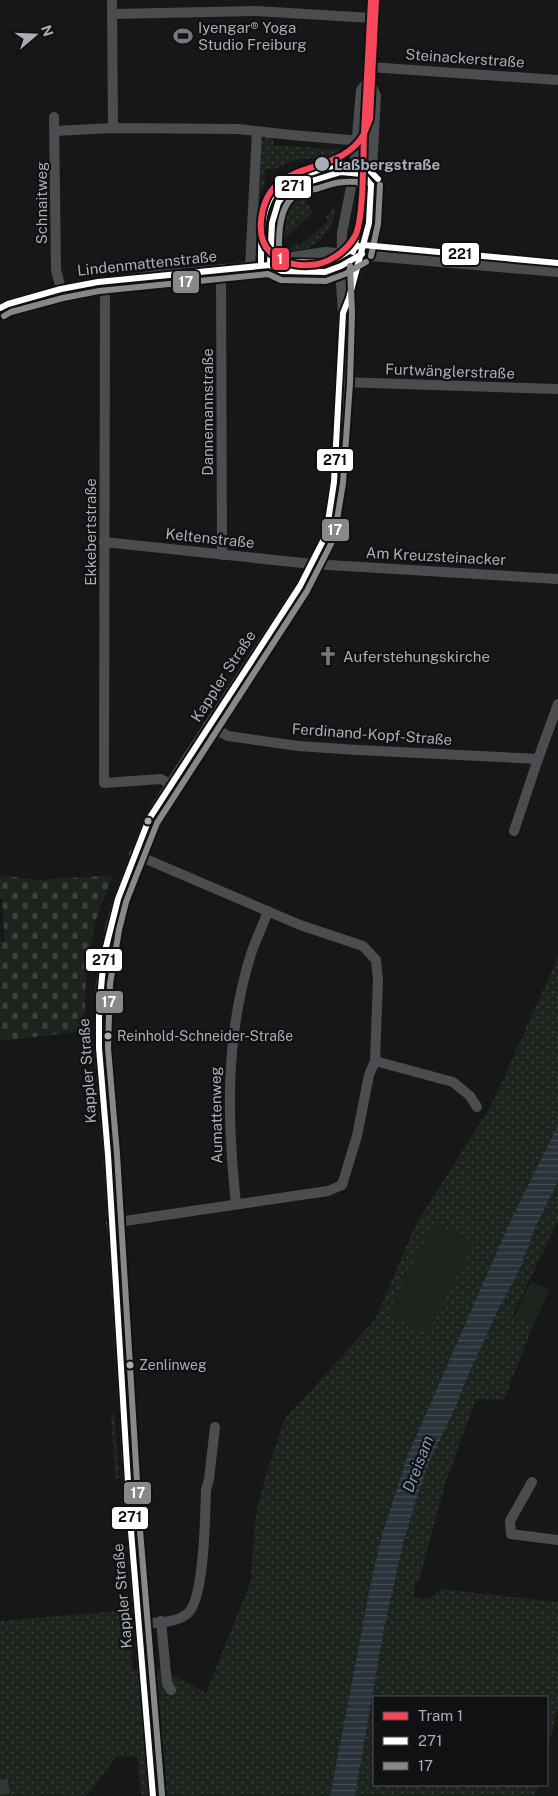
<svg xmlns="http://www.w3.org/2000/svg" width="558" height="1796" font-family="'Public Sans',sans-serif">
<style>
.grass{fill:url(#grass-dots)}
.cemetery{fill:url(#cemetery-stones)}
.pitch{fill:#1d241e}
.water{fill:url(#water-rules)}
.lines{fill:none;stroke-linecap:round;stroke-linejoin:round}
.highway-tunnel{stroke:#343537;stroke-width:15;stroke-dasharray:15 8;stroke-linecap:butt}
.minor{stroke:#4b4c50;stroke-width:10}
.bus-1-casing{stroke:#111113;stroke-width:10}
.bus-2-casing{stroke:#111113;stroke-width:10}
.bus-3-casing{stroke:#111113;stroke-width:10}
.bus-1{stroke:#fff;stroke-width:6}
.bus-2{stroke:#898888;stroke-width:6}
.bus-3{stroke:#fff;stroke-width:6}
.tram-1-casing{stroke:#111113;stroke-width:10}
.tram-1{stroke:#f5465a;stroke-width:6}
.stop-dot{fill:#a8adb8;stroke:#111113;stroke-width:2}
.labels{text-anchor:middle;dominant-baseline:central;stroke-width:4.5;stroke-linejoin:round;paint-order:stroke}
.bus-label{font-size:14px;fill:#a8adb8;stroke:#111113;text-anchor:start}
.poi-label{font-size:15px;fill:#a8adb8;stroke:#111113;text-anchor:start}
.street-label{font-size:15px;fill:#a8adb8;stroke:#111113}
.stop-label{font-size:15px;font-weight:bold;fill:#a8adb8;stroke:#111113;text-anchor:start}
.water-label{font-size:16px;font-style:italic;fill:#7f9bb3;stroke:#111113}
.line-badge{stroke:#111113;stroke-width:2}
.badge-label{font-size:14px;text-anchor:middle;font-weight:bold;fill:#fff}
.pale-badge-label{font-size:14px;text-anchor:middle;font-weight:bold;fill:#111}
</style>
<defs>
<pattern id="grass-dots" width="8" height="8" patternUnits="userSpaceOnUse" patternTransform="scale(1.25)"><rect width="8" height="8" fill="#1d241e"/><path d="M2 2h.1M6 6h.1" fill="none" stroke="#3b413d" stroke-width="1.8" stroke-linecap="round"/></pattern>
<pattern id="cemetery-stones" width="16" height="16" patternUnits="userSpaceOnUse" patternTransform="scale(1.25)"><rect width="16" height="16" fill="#1d241e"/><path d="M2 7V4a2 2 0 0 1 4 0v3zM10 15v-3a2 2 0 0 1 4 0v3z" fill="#3b413d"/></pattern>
<pattern id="water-rules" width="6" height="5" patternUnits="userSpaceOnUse" patternTransform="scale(1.25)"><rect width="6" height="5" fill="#2a3239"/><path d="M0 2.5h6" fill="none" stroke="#464d54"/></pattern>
</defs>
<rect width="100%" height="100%" fill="#171717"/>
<!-- grass -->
<g class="grass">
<path d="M266,137H273V145L344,150V153C329,160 312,157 296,160C283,163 282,170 266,169L264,186L260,194L255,237L260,144L262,141Z"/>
<path d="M299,192L313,212L279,244L276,243C279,217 275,208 299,192Z"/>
<path d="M335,206C338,221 322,243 308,248C302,250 294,250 288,251L296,243L299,246L329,221L326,217Z"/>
<path d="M558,957V1125L509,1224L407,1457L382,1535L353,1674L330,1796H141L137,1756L116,1757L87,1796H0V1621L128,1610L133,1671L161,1669L206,1693L251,1581L255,1519L265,1478L285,1418L306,1396L376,1318L416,1224L491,1106Z"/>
<path d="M558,1181V1221L512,1316L533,1326L504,1400L476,1399L446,1481L419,1580H416L413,1597L428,1599L441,1589L558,1602V1709L547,1752V1697H374V1785H538L535,1796H355L384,1629L403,1544L416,1500L428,1465L457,1404L466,1380L498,1310L519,1271L536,1226Z"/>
<path d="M111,1414H115L119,1478H115Z"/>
</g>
<!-- cemetery -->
<path class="cemetery" d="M0,875L37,880L113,875L95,922L86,974L84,1031L0,1041V941H5L2,899H0Z"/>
<!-- pitch -->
<g class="pitch">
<path d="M434,1222L474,1243L427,1334L387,1314Z"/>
<path d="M531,1281L549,1290L533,1326L514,1317Z"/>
</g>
<!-- water -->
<path class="water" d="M558,1125V1181L536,1226L519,1271L498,1310L466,1380L457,1404L428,1465L416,1500L403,1544L384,1629L355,1796H330L371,1582L382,1535L407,1457L509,1224Z"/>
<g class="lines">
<!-- highway-tunnel -->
<path class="highway-tunnel" d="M0,1780L3,1796"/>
<!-- minor -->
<g class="minor">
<path d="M112,0L113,128"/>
<path d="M112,14L256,11L372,18"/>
<path d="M369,67L558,80"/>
<path d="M54,117L56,270L61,289"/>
<path d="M55,131L113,128L239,129L291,135L374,142"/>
<path d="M270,265L282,271L325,272L341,266L362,254"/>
<path d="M250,267L257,132"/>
<path d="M221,269L222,555"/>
<path d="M105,281L104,783L161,779L170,784"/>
<path d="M0,308L8,304L76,286L158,275L270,265L292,257L325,252L558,272"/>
<path d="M344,310L362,254L369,223L376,96L369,80L373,0"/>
<path d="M341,382L558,389"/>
<path d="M104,542L312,564L558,579"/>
<path d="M208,725L228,736L298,746L357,750L538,759"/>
<path d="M514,831L538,759L558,704"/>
<path d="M375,1061L453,1082L470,1096L477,1107"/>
<path d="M236,1204C227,1118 225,1037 251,954C256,939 263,925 268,911"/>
<path d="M111,1223L328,1191L342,1185L357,1136L369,1075L375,1061L378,979L376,960L363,946L300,925L134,854"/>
<path d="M532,1482L510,1521L511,1534L558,1540"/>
<path d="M161,1621L167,1684L171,1690"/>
<path d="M139,1624C155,1622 174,1624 187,1614C205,1600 205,1514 206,1490L209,1479L215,1427"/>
<path d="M153,1796L131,1531L108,1155L99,1048V1011L101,983L110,928L118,899L149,819L178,772L300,586L319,550L326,535L331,509L334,482L341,382L343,313L341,283L342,233L354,172L361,90L369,80"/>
</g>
<!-- bus-1 casing -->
<g class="bus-1-casing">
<g id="bus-1">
<path d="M270,265L272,223L278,203L284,194L292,187L341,172L362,174L371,185"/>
<path d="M0,308L8,304L61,289L98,282L270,265L282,271L325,272L341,266L362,254"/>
<path d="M153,1796L131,1531L108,1155L99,1048V1011L104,955L118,899L149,819L300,586L326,535L334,482L343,313L349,298L369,223L371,185"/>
</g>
</g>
<!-- bus-2 casing -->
<g class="bus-2-casing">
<g id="bus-2">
<path d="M371,256L378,224L380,185"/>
<path d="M279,265C279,245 276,207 296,195C303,191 312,190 319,188C335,183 340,181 358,182L364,191"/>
<path d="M4,316L11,312L63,298L99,291L268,274L281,280L326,281L345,274L366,262"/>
<path d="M162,1795L140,1530L117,1154L108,1048L110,984L119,930L126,902L157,823L307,591L334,538L343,483L350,383L352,313L350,266"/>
</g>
</g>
<!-- bus-3 casing -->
<g class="bus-3-casing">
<g id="bus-3">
<path d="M363,245L558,263"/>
<path d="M353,252L360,222L362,185"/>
<path d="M274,257L284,262L324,263L337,258L358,246"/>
<path d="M261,265C261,236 259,198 287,180C294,175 305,174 313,172C333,165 343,162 365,166L378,179"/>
</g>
</g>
<!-- bus-1 -->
<use href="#bus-1" class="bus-1"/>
<!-- bus-2 -->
<use href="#bus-2" class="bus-2"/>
<!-- bus-3 -->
<use href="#bus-3" class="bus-3"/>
<!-- tram-1 casing -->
<g class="tram-1-casing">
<g id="tram-1">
<path d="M364,134C363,157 364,219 355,236C346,252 327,265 309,265C294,266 281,262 270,252C262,244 260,232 261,221C267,154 338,180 364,134Z"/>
<path d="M364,134L371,0"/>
<path d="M364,134L370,119L376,0"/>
</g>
</g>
<!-- tram-1 -->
<use href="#tram-1" class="tram-1"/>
</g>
<!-- icons -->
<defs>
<g id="stadium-bare" transform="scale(1.5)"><path d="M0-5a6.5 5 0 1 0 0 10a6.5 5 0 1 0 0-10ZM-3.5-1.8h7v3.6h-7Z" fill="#757880" stroke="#111113" stroke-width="2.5" paint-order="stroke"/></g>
<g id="church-bare" transform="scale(1.5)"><path d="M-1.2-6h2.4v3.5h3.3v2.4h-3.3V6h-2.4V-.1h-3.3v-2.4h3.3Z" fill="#757880" stroke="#111113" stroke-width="2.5" paint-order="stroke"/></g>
</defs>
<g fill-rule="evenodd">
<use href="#stadium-bare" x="183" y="36"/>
<use href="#church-bare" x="328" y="656"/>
</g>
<!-- markers -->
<g class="stop-dot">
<circle cx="322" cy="164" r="8"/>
<circle cx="148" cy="821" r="4.5"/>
<circle cx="108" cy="1036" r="4.5"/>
<circle cx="130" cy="1365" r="4.5"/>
</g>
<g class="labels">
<!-- bus labels -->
<g class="bus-label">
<text x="117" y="1036">Reinhold-Schneider-Straße</text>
<text x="139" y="1365">Zenlinweg</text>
</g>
<!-- poi labels -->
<g class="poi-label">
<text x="198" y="27">Iyengar® Yoga<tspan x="198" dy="17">Studio Freiburg</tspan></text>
<text x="343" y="656">Auferstehungskirche</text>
</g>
<!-- street labels -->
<g class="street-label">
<text transform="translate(465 58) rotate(4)">Steinackerstraße</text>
<text transform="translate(41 203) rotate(-90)">Schnaitweg</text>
<text transform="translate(147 263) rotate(-6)">Lindenmattenstraße</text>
<text transform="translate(450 371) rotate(2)">Furtwänglerstraße</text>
<text transform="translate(207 412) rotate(-90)">Dannemannstraße</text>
<text transform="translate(90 532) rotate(-90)">Ekkebertstraße</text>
<text transform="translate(210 538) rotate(6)">Keltenstraße</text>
<text transform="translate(436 556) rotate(3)">Am Kreuzsteinacker</text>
<text transform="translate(223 676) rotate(-57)">Kappler Straße</text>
<text transform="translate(372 734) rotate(4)">Ferdinand-Kopf-Straße</text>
<text transform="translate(87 1071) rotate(-94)">Kappler Straße</text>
<text transform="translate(216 1115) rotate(-91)">Aumattenweg</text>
<text transform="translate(122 1596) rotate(-95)">Kappler Straße</text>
</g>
<!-- stop labels -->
<g class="stop-label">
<text x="334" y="164">Laßbergstraße</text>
</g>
<!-- water labels -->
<g class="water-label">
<text transform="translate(418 1464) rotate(-69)">Dreisam</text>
</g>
</g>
<g class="line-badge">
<rect x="274" y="175" width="38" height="24" rx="5" fill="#fff"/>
<rect x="441" y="242" width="39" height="24" rx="5" fill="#fff"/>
<rect x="271" y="247" width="19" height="24" rx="5" fill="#f5465a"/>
<rect x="172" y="270" width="28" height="24" rx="5" fill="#898888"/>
<rect x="316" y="448" width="38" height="24" rx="5" fill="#fff"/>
<rect x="321" y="518" width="29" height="24" rx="5" fill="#898888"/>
<rect x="85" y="948" width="38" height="24" rx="5" fill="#fff"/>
<rect x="95" y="990" width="29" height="24" rx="5" fill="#898888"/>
<rect x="123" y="1481" width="29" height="24" rx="5" fill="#898888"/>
<rect x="111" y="1506" width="38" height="24" rx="5" fill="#fff"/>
</g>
<g class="badge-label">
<text x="280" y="264">1</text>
<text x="186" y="287">17</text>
<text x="335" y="535">17</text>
<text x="109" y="1007">17</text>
<text x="138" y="1498">17</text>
</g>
<g class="pale-badge-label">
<text x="293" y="191">271</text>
<text x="460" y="259">221</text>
<text x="335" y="465">271</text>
<text x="104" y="965">271</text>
<text x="130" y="1522">271</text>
</g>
<!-- legend -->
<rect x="373" y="1696" width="175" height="90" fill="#111113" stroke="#4d4f55"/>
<rect x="383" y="1712" width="25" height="8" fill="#f5465a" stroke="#4d4f55"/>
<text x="418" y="1721" font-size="15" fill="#a8adb8">Tram 1</text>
<rect x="383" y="1737" width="25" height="8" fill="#ffffff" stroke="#4d4f55"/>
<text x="418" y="1746" font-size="15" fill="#a8adb8">271</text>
<rect x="383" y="1762" width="25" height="8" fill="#898888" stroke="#4d4f55"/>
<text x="418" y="1771" font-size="15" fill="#a8adb8">17</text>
<!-- north arrow -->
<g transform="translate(35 35) rotate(71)" stroke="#111113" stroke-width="4" paint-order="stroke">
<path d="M0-4L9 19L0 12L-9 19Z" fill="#a8adb8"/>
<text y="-8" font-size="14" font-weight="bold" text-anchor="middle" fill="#a8adb8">N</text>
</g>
</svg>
